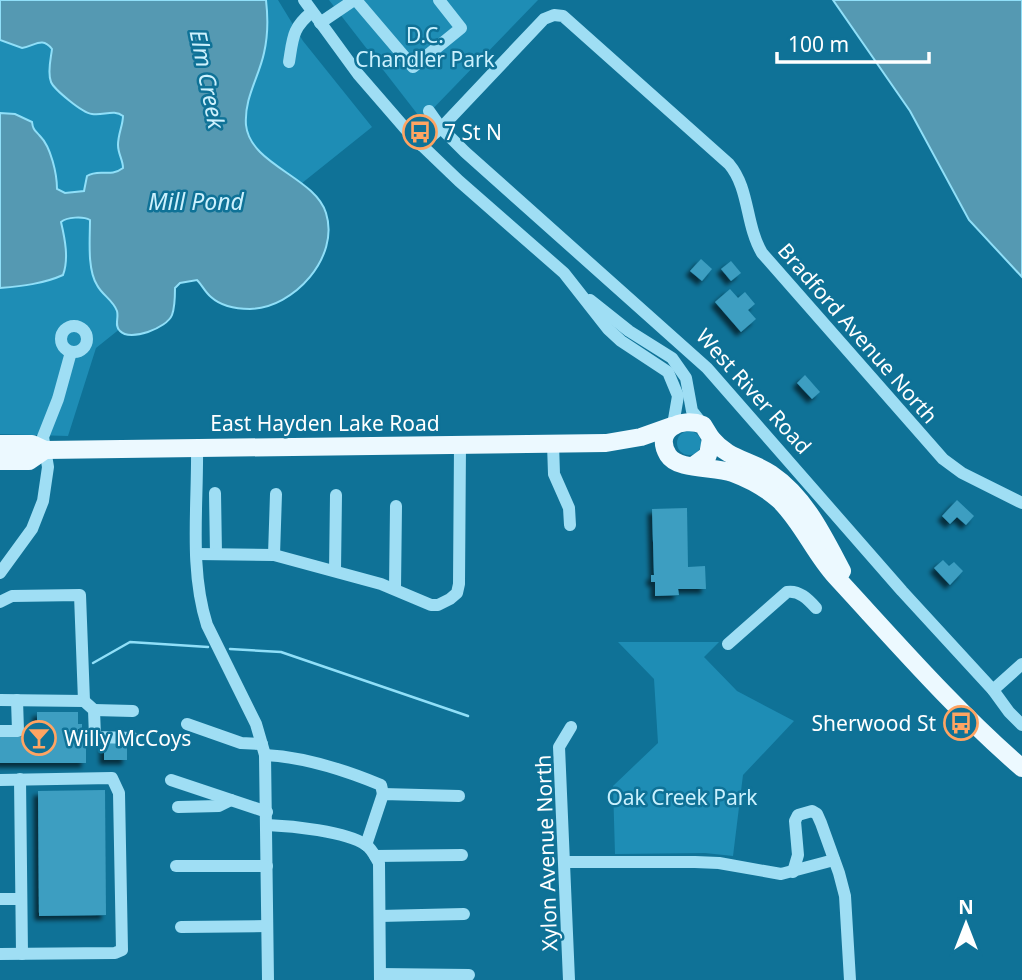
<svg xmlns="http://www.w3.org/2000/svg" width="1022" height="980" font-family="'Noto Sans',sans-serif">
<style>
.green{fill:#1e8db5}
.water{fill:#5599b2;stroke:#90dff8;stroke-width:2}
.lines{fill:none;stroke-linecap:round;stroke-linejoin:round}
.stream{stroke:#90dff8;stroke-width:2.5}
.building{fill:#3d9ec1;filter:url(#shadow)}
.minor{stroke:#9fdef4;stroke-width:12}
.major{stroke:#ecf9ff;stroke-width:18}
.labels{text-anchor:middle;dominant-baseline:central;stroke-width:5;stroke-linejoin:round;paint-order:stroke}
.park-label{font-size:21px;fill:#caf1fe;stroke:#0f7297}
.poi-label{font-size:21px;fill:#fff;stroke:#0f7297;text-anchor:start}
.street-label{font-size:21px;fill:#fff;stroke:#0f7297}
.water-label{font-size:23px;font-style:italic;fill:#cdf1fd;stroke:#0f7297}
</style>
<defs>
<filter id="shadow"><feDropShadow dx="-4.5" dy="4.5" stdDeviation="2" flood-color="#0009"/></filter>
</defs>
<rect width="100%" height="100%" fill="#0f7297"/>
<!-- green -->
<g class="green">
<path d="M0,0H278L303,41L372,127L96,348L68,436L0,434Z"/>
<path d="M329,0H538L422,120Z"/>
<circle cx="689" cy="443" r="12"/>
<path d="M618,642H719L704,657L737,691L794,721L743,775L733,856L705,853L615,854L613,786L658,743L654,679Z"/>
</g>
<!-- water -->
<g class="water">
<path d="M0,0H266C268,17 268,36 264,53C259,77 244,98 246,125C250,165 315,177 326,213C340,257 294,308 250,309C236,309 221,306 211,297C205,292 202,285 197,280L180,283L175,288C175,296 175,307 172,315C167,328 130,342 120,331C114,326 119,318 117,311C113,300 102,295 97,285C87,269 90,239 90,220C83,216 67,217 61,222C65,239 69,259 63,275C43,284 22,286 0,288V113L15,114L32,122C33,130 35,130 40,136C51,147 57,174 57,189L65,193L84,191L87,176C99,168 110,178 123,168C123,160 118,154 118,145C118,134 123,125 123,116C114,109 103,116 92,114C82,113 54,89 51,82C47,72 51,58 52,49C42,36 35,46 22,48L0,40Z"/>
<path d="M833,0H1022V277L969,220L910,111Z"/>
</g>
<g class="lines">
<!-- stream -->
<g class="stream">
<path d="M230,649L281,652L468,716"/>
<path d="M93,663L130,642L208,647"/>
</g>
</g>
<!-- building -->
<g class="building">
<path d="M701,259L712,269L702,281L690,271Z"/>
<path d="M731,261L741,273L731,281L721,269Z"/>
<path d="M730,289L738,298L745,292L755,304L748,310L756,319L741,332L715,302Z"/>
<path d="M805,375L820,392L812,399L797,383Z"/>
<path d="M957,500L974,516L966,525L957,517L950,524L942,516Z"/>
<path d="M687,508L688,567L705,566L706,589H678L679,595L655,596V582H651V575H654L652,509Z"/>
<path d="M943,560L949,566L954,562L963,571L950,585L934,568Z"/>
<path d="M37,712H78V724H82V729H78V739H86V763H0V737H37Z"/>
<rect x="104" y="743" width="23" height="17"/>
<path d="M105,790L106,915L39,916L38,791Z"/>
</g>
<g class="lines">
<!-- minor -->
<g class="minor">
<path d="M304,0L358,74L410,134L459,181L564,273L608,329L621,341L668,372L678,396L673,425"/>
<path d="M356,0L413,67L461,28L439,0"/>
<path d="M320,23L354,0"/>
<path d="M289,62C293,38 292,28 312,12"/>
<path d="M429,111L441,128L465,152L707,368L902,591L993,690L1009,712L1022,725"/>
<path d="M421,145L441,128L544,19L554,15L563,16L729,164C750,189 745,224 762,253L943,459L962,473L1022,503"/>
<path d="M590,300L629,331L672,358L686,378L692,411L703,425"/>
<circle cx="74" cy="339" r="13"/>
<path d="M553,444L554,474L569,508L570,525"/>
<path d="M197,447C198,505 189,569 207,625L256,724L265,755L268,980"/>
<path d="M215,493L216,554"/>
<path d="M197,554L274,555L381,584L431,605H438L450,599L457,593L459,584L460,445"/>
<path d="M274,555L276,494"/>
<path d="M335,571L336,495"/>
<path d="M0,573L32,529L43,501L48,467L43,437L58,399L71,352"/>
<path d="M395,589L396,506"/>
<path d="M0,602L12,596L80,595L84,701L0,700"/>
<path d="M728,644L787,592C799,590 808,599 816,608"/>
<path d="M993,690L1022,664"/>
<path d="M84,701L94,710L95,737L133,738"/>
<path d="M94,710L133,711"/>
<path d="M187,724L241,743L262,744"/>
<path d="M0,731H18L17,700"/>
<path d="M265,755C304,757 345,770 381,785L383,794"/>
<path d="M20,779L22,954"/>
<path d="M0,780L112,778L119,793L122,950L115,953L0,954"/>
<path d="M171,780L267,812"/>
<path d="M178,807L219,806L231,800"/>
<path d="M267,825C291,826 346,831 366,845C372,849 375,856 379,863L380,980"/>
<path d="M366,845L383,794L459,796"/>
<path d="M375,856L462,855"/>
<path d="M565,862H695L719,863L781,874L834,860"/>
<path d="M176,866H267"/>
<path d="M793,872L798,855L795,821L798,815L812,811L817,814L821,823L839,873L845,896L850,980"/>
<path d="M0,899H21"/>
<path d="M380,916L464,914"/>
<path d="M181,927L267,926"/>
<path d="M380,974L469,975"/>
<path d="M569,980L559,747L571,727"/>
</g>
<!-- major -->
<g class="major">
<path d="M711,438C729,460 749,459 771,474C805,497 823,535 842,571"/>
<path d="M0,444H32L45,450L606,443L641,437L672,426"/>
<path d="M0,461H29L45,450"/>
<path d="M693,466L708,455L711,438L703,425C681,416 653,430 668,455C678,471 715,466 733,473C749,479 766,488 779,500C802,522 814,553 836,577C896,642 954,709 1022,768"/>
</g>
</g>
<!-- icons -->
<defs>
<g id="bus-ring" transform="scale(1.75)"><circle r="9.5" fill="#0f7297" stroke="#ffa462" stroke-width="1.5"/><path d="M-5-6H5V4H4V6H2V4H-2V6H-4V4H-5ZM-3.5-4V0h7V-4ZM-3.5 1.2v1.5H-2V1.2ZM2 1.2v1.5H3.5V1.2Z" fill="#ffa462"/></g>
<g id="bar-ring" transform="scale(1.75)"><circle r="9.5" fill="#0f7297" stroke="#ffa462" stroke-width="1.5"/><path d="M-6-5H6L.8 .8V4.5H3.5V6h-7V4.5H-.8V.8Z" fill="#ffa462"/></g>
</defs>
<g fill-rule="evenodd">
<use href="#bus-ring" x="420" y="132"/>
<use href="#bus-ring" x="961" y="723"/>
<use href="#bar-ring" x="39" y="738"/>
</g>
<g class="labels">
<!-- park labels -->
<g class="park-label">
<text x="425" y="35">D.C.<tspan x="425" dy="24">Chandler Park</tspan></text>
<text x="682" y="797">Oak Creek Park</text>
</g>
<!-- poi labels -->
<g class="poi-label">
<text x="444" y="132">7 St N</text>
<text x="936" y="723" text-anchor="end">Sherwood St</text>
<text x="64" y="738">Willy McCoys</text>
</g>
<!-- street labels -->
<g class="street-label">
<text transform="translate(858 333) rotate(49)">Bradford Avenue North</text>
<text transform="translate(754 391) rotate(48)">West River Road</text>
<text x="325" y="423">East Hayden Lake Road</text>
<text transform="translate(546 853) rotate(-92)">Xylon Avenue North</text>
</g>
<!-- water labels -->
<g class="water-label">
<text transform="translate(208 79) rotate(79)">Elm Creek</text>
<text x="196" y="201">Mill Pond</text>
</g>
</g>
<!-- north arrow -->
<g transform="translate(966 924)" stroke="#0f7297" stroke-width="5" paint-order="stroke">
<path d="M0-5L12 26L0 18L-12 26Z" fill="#ffffff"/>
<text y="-10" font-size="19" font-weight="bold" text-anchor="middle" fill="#ffffff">N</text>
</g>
<!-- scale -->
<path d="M777 52v10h152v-10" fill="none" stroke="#ffffff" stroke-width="3.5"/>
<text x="788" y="52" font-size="21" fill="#ffffff" stroke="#0f7297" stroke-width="5" paint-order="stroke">100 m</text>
</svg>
